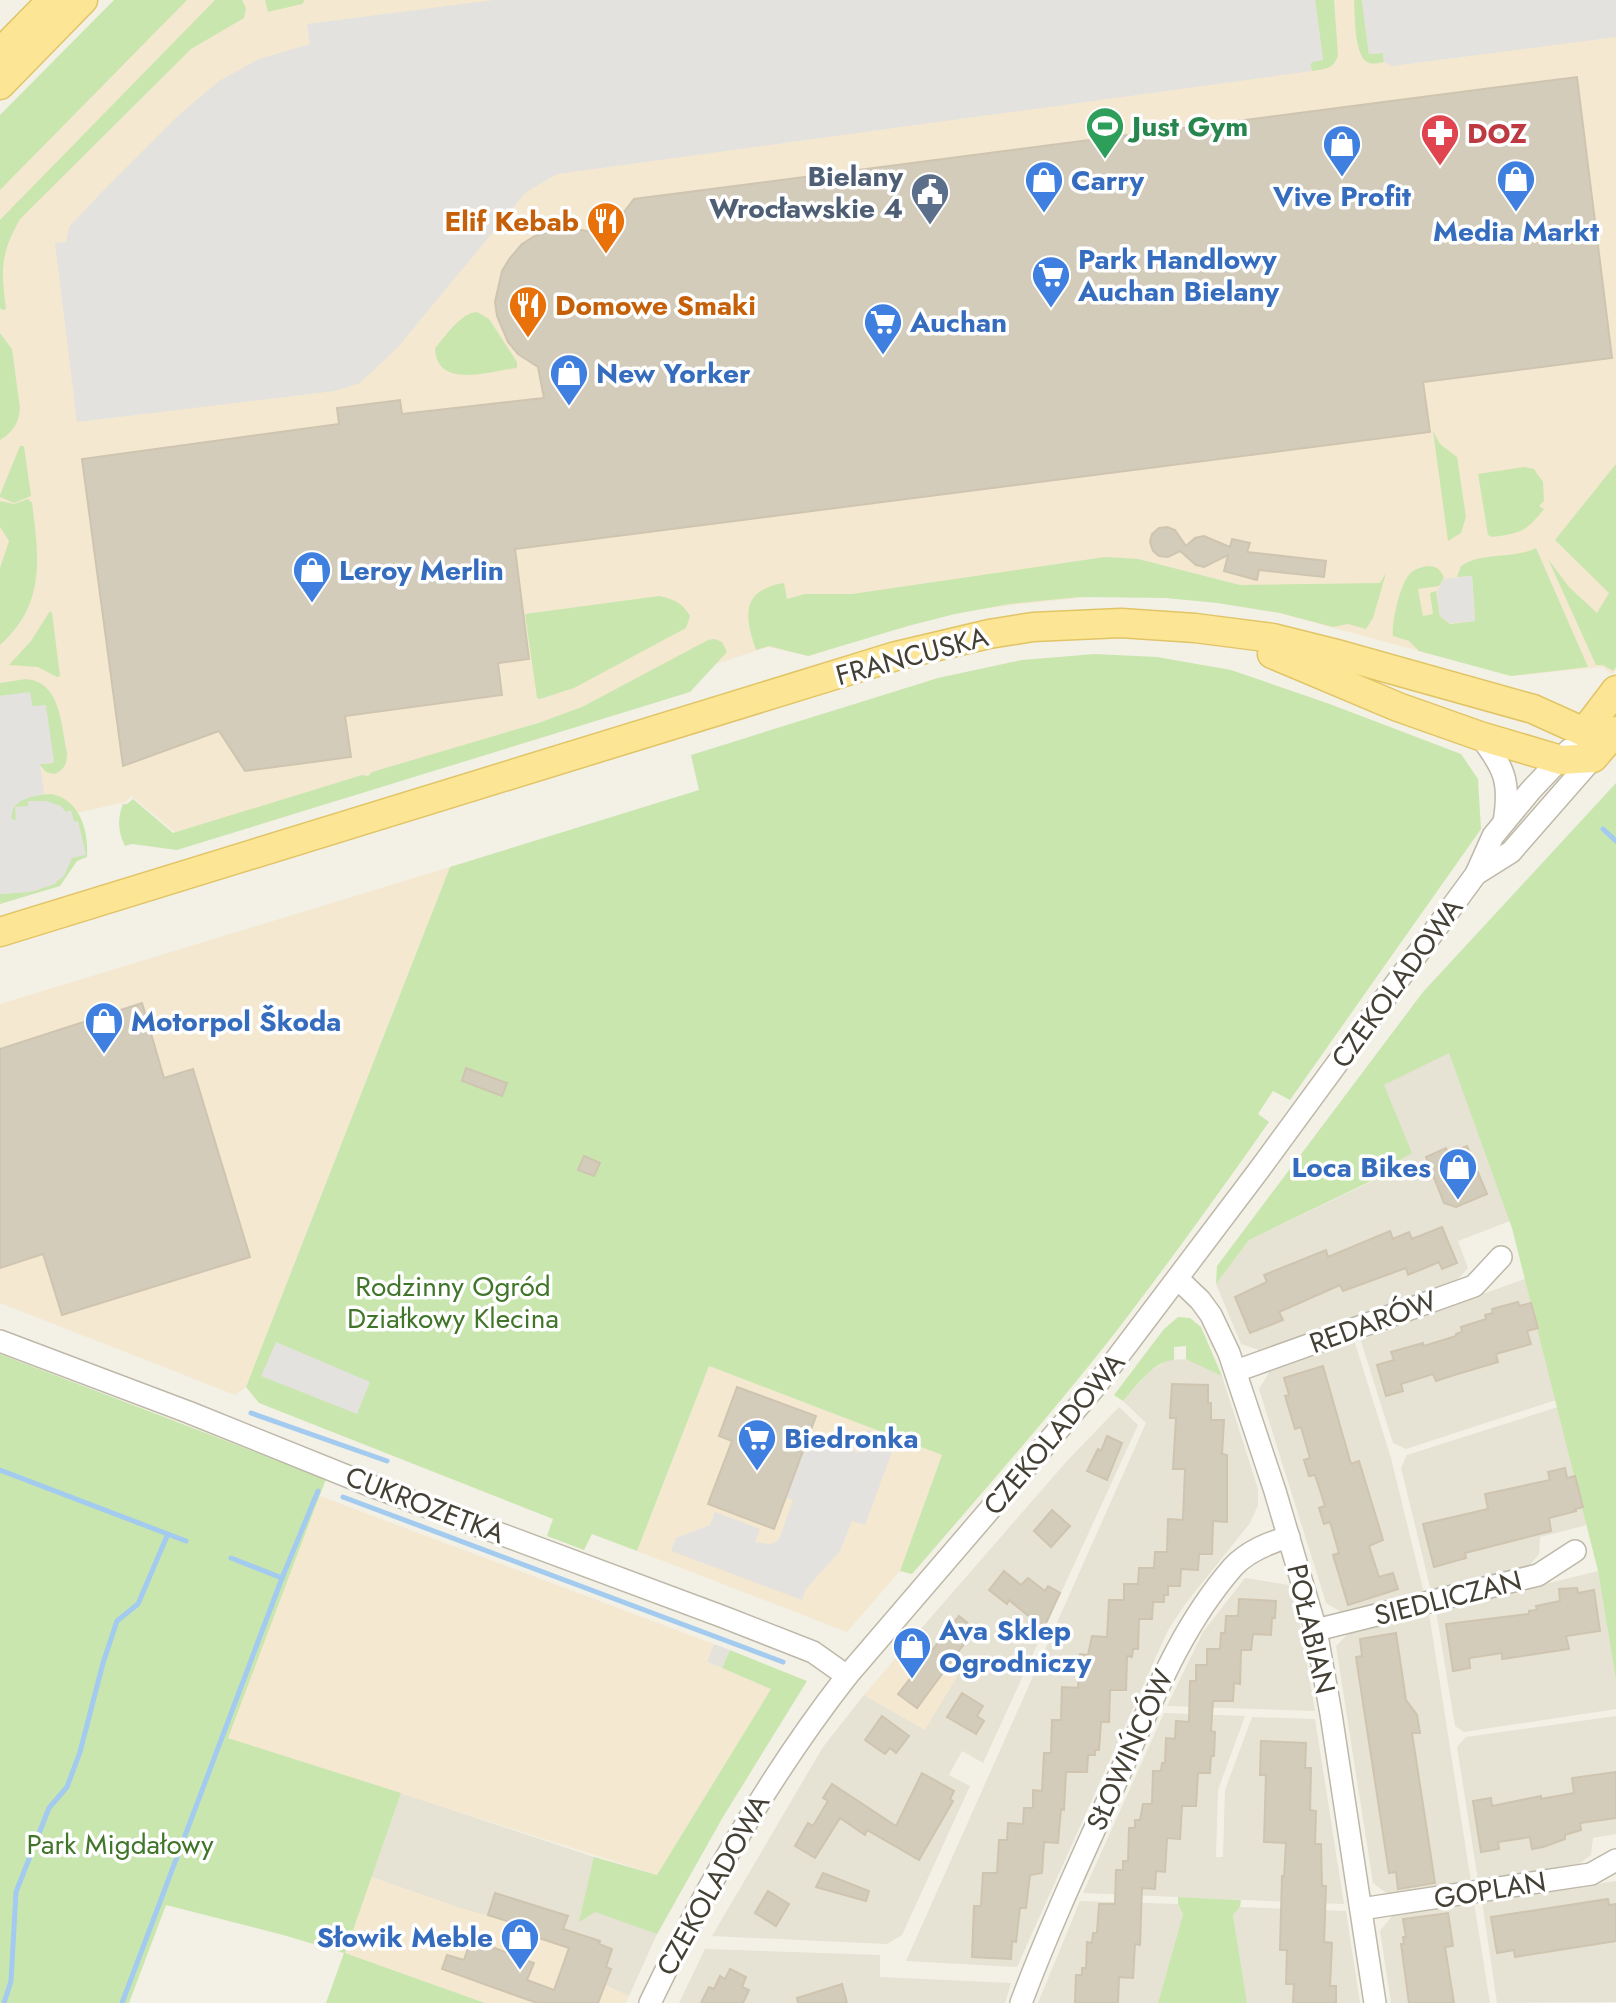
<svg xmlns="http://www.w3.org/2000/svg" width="1616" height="2003" font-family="Jost,sans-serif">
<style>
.residential{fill:#e6e2d4}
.commercial{fill:#f4e8d1}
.industrial{fill:#e5e1db}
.green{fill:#cae6af}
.parking{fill:#e3e2de}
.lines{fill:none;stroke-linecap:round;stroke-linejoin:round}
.stream{stroke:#a3caef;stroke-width:5}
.building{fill:#d4ccbb;stroke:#cec4af;stroke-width:2}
.minor-casing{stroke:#beb8a9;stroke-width:24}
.major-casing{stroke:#e1c465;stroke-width:31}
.minor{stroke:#fff;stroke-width:21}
.major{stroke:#fce695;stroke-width:28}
.labels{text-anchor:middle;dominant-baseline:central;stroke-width:7;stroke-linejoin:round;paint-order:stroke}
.leisure-label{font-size:28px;font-weight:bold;fill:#27864d;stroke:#fff;text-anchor:start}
.health-label{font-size:28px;font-weight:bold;fill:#be3a42;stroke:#fff;text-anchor:start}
.service-label{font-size:28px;font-weight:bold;fill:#4e5e75;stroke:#fff;text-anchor:end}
.shop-label{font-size:28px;font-weight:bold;fill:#366cbe;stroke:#fff;text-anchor:start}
.food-label{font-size:28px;font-weight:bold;fill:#c56008;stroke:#fff;text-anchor:end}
.street-label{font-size:28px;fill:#454035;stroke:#fff}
.park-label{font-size:28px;fill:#41762a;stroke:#fff}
</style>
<rect width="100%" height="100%" fill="#f3f0e6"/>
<!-- residential -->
<g class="residential">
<path d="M1449,1052L1510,1221L1458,1241L1468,1268L1456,1281L1262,1351L1241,1344L1216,1284L1249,1240L1400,1168L1398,1161L1411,1153L1383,1085Z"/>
<path d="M1525,1279L1556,1400L1406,1449L1393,1443L1360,1338Z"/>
<path d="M1354,1340L1391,1458L1424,1593L1343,1613L1326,1603L1259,1389L1270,1371Z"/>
<path d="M1189,1359L1222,1376L1258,1489V1505L1250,1523L1186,1603L1168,1630L1017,1967L906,1961L1146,1423L1123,1401L1149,1372L1168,1360Z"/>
<path d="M1119,1407L1138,1425L983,1763L962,1751L949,1775L970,1786L902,1935L887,1944L712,1936L823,1747L864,1695L925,1729V1657L906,1646L1067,1461Z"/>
<path d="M1558,1407L1587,1525L1540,1537L1539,1554L1529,1566L1431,1591L1401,1468L1407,1455Z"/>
<path d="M1598,1571L1616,1680V1709L1464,1732L1455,1726L1436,1611Z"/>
<path d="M1245,1578L1289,1585L1299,1619L1315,1711L1167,1706L1203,1632Z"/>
<path d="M1429,1613L1471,1882L1389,1895L1373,1883L1336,1646L1349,1633Z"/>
<path d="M1164,1713L1245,1716L1218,1790L1216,1857H1223L1225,1790L1252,1717L1315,1719L1344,1904L1083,1893Z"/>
<path d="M1616,1716V1834L1593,1838L1591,1855L1578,1865L1478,1880L1457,1747L1466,1737Z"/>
<path d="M401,1793L594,1857L685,1884L657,1934L629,1996L605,1985L569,1948L533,1936L522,1926L460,1908L371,1877Z"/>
<path d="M1616,1881V2002L1497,2003L1482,1901Z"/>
<path d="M1080,1901L1178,1904L1183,1914L1158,2003H1038Z"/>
<path d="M1474,1903L1490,2003H1391L1380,1931L1392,1916Z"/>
<path d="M1240,1907L1346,1911L1360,2003H1247L1233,1915Z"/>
<path d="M705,1949L880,1955V1977L1011,1983L1005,2003H679Z"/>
</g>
<!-- commercial -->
<g class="commercial">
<path d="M117,0H1616V670L1612,674L1602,667L1511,676L1279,613L1210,601L1166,597H1089L1012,605L930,616L809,656L768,647L183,839L131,796L126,802L76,813L77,860L60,885L0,904V123Z"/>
<path d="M450,867L246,1387L235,1395L0,1303V1004Z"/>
<path d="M709,1366L942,1455L900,1571L847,1632L637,1551Z"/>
<path d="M320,1496L714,1644L707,1662L772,1688L657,1875L227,1738Z"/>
<path d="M906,1646L957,1677L925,1730L864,1695Z"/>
<path d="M371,1877L460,1908L522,1926L533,1936L569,1948L605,1985L629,1996L626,2003H485L345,1953Z"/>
</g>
<!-- industrial -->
<path class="industrial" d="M714,1644L730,1650L722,1668L707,1662Z"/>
<!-- green -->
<g class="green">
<path d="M114,0H187L0,190V115Z"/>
<path d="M215,0H242L246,8L244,18L191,49L20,219C0,255 1,269 6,309L3,310L0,308V220Z"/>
<path d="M265,0H304V1L302,4L268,12Z"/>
<path d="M1315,0H1334L1338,55C1334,69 1325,69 1312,71L1310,64L1313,61L1323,60Z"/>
<path d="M1354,0H1362L1369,54L1383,53L1384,62C1378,63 1372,65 1367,62C1354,54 1355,15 1354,0Z"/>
<path d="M477,312L489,319L517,362V368C491,371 436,390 435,348C446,336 460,313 477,312Z"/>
<path d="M0,333L12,349L20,408C19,423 13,432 0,440Z"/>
<path d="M1433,431L1440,444L1457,457L1466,517L1461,533L1448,541Z"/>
<path d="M20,446H24L31,496L14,503L0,497V495Z"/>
<path d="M1616,464V667L1613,671L1603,665H1596L1548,559L1569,587L1597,613L1609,593L1555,540Z"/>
<path d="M1524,467L1534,469L1543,482L1544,501L1539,506L1544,509C1526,532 1520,533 1492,537L1488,535L1478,474Z"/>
<path d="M28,499L32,503C39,558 46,604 0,645V568L9,541L0,527V501L14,504Z"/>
<path d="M1536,548L1588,667L1511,676L1419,651L1409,641L1393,636C1391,624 1400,586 1408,576C1412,570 1420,567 1428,566C1437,566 1441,570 1444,578L1439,586L1418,589L1423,616L1433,614L1430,593L1436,591L1440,616L1450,624L1475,621L1472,576L1457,577L1461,566C1480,552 1514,559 1536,548Z"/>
<path d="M1105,557L1138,559L1240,585L1380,583L1386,573L1373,618L1366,629L1348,624L1333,627L1280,613L1217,603L1166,598L1079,597L1009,604L955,614L908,626L808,656L769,646L756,650C744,616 741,590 784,583L787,599L805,594H852Z"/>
<path d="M659,596C674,599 682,603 690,616L686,628L574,688L540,699L537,698L525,614Z"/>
<path d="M50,611L52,613L60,676L57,677L38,667L9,665L31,641Z"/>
<path d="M715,639L722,642L727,652L690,692L177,850L132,844L125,846C118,832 117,819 123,804H127L133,799L173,833L362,775L368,776L372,772L538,723L582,707L708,640Z"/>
<path d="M1095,654L1157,657L1231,670L1327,703L1461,754L1478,779L1481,829L1290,1100L1273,1091L1258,1114L1269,1122C1219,1193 1168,1264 1115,1333C1050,1416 981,1494 912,1574L900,1571L942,1455L709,1366L637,1551L592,1534L584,1550L547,1536L553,1519L259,1403L246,1387L450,867L699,790L691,755L938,678L1022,660Z"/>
<path d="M26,679C61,682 61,725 67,752C67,763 65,770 54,774L46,772L39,764L53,763L32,706L30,693L0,696V683Z"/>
<path d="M1616,783V1680L1598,1571L1512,1228L1449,1053L1384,1085L1412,1153L1398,1161L1400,1167L1249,1240L1216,1284L1217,1266L1423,992Z"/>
<path d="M52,794C80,800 89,831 87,857L77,861L60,886L0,904V894L34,891L56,883L78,822L74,823L65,812L28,801L29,806L17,821L11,819C10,797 35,795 52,794Z"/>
<path d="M1178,1317L1190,1318L1201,1327L1222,1376L1186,1359V1346L1174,1347V1360C1153,1361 1136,1387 1123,1401L1114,1395L1164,1329Z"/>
<path d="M0,1354L326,1479L228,1738L401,1793L345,1953L485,2003H326L344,1953L283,1935L166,1905L129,2003H0Z"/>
<path d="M730,1650L807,1681L723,1817L657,1934L595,1912L579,1922L594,1857L657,1875L771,1689L722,1668Z"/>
<path d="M1178,1897L1241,1900L1240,1907L1233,1915L1247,2003H1158L1183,1914L1178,1904Z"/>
</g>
<!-- parking -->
<g class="parking">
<path d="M494,0H1315L1323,60L1313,62L1310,64L1312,71L557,174L526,192L398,347L360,383L335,391L77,422L55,243L66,242L69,227L101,193L179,115L219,81L259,59L310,44L307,24Z"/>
<path d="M1362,0H1616V37L1392,66L1384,62L1383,53L1369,54Z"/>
<path d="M1472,576L1475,621L1450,623L1440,616L1437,591L1444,579Z"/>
<path d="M30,692L32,706L46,705L54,762L40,764L44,794L30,797L19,802L13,808L11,818L16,821L15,807L28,806V801H46L61,806L66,812L71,810L74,822L78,821L86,855L72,858L64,876L52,885L29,892L0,894V696Z"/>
<path d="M276,1342L370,1382L357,1414L261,1376Z"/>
<path d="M867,1430L896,1441L865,1525L852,1521L840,1551L805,1590L802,1600L671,1551L676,1538L710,1525L715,1512L760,1529L755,1542L768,1544L775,1543L780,1537L793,1500L786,1497L810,1434L859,1453Z"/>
</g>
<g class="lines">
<!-- stream -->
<g class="stream">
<path d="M1603,829L1616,841"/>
<path d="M251,1413L387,1461"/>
<path d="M0,1470L186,1541"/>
<path d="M343,1497L783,1662"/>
<path d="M231,1558L282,1578L318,1491"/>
<path d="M4,2003L11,1981L16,1892L49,1808L67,1787L80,1752L103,1663L117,1621L138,1604L167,1536"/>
<path d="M122,2003L282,1578"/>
</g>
</g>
<!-- building -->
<g class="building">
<path d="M1577,77L1612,358L1423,382L1430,432L515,549L529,659L498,663L502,695L345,716L351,757L245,771L219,731L123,766L82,459L339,424L337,408L400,400L402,414L544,398L538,367L518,354L508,342L497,316L495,302L502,271L510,258L522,244L535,236L554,230L571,228L592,232L604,238L634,199Z"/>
<path d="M1167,527L1175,530L1186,546L1195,538L1204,536L1230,547L1232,539L1250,543L1247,552L1326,561L1324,577L1259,570L1257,580L1224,571L1228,555L1204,567L1196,565L1180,551L1168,557L1159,556L1153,551L1150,542L1152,534L1159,528Z"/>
<path d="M142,1003L164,1078L193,1069L250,1257L62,1315L43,1254L0,1268V1049Z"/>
<path d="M466,1068L507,1083L502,1096L462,1081Z"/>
<path d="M1467,1146L1487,1194L1456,1207L1444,1203L1426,1157L1446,1148L1448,1154Z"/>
<path d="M584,1156L600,1163L594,1176L578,1170Z"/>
<path d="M1442,1227L1457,1263L1442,1269L1439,1262L1408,1275L1406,1268L1343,1291L1340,1285L1279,1312L1283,1320L1250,1333L1235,1297L1267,1282L1264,1275L1326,1250L1328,1257L1390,1231L1393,1239L1409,1232L1412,1239Z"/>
<path d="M1518,1302L1519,1306L1531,1303L1538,1328L1527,1331L1531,1344L1496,1354L1498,1362L1451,1376L1436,1381L1433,1374L1401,1384L1403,1391L1386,1396L1377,1365L1394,1360L1391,1352L1423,1343L1424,1346L1456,1336V1334L1462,1332L1461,1327L1486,1319L1485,1315L1493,1313L1492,1309Z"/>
<path d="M1323,1366L1351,1464L1359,1461L1383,1540L1369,1546L1379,1577L1393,1573L1398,1589L1348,1605L1333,1555L1339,1553L1330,1522L1324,1524L1319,1508L1325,1506L1320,1490L1315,1475L1309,1476L1304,1460L1310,1458L1301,1427L1295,1429L1285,1396L1289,1395L1284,1378Z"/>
<path d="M1172,1384L1208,1385V1403H1211V1420H1224L1222,1454L1227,1455V1522L1213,1521L1212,1554H1199L1198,1570L1181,1569L1180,1586H1168V1595H1164V1602H1153L1152,1619H1139L1138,1649H1133L1132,1657L1127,1656L1126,1690H1110L1109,1722H1101L1099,1750H1095V1755H1088L1087,1772H1066L1064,1810L1061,1809L1058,1843L1044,1842L1042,1873L1030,1875L1026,1908H1020L1016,1942L1012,1941L1011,1959L972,1957L974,1906H981L983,1873H997L999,1840H1007L1008,1823L1023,1824L1024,1808H1033V1790L1042,1791L1044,1753H1051L1052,1720H1061L1062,1687L1078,1688L1080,1654L1088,1655L1092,1636L1107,1637L1109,1600H1124V1584H1138L1139,1568H1154L1155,1552H1167L1168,1519L1183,1520L1185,1469H1173L1176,1418H1170Z"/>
<path d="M737,1387L816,1416L774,1529L708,1504L732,1441L719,1436Z"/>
<path d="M1107,1436L1122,1443L1107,1480L1087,1471L1098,1449L1101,1451Z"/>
<path d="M1565,1468L1567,1478L1575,1476L1583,1507L1575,1509L1576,1511L1549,1518L1551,1531L1465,1553L1466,1558L1434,1567L1423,1524L1488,1509L1485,1494L1550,1480L1548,1472Z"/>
<path d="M1052,1510L1070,1526L1051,1547L1034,1531Z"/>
<path d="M1004,1571L1021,1585L1028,1578L1045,1591L1048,1586L1060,1593L1039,1638L1025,1630L1031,1618L1009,1600L1007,1604L989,1590Z"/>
<path d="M1577,1588L1578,1593L1594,1590L1600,1631L1566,1636L1569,1649L1502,1659V1653L1469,1658L1470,1668L1453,1671L1446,1624L1529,1614V1611L1537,1610L1536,1606L1560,1601L1559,1589Z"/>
<path d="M1239,1599L1276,1601L1275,1618H1272L1271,1635L1253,1634L1251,1650H1241L1240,1684L1234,1683L1233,1701H1213L1211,1731L1215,1732L1214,1756H1211L1210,1773H1198L1196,1806H1182L1180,1839L1167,1838L1165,1872L1156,1871L1155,1889L1142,1888L1140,1945L1135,1944L1133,1978L1119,1977L1118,2003H1075L1076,1975H1082V1968H1086L1087,1942L1092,1943L1093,1933H1097L1099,1904H1115L1116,1870H1123V1861H1128L1129,1828H1135V1820H1140L1143,1804H1152L1153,1771H1161L1162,1763H1165L1166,1738L1175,1739L1176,1721L1189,1722L1190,1681H1196V1665H1207V1649H1220L1221,1633H1225L1226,1616H1238Z"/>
<path d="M959,1616L975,1629L917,1708L898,1694Z"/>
<path d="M1396,1633L1406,1700L1417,1715L1420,1733H1412L1435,1883L1398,1889L1396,1872L1389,1873L1356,1657L1362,1656L1360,1639Z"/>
<path d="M962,1693L983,1706L977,1716L984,1721L976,1734L947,1717Z"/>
<path d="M882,1716L909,1736L896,1753L890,1748L885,1754L865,1740Z"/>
<path d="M1261,1741L1306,1743L1305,1768H1311L1310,1810L1316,1811L1315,1844H1321L1322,1886H1326L1324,1942L1332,1943L1330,1986H1336V2003H1293L1294,1984H1286L1287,1950H1280L1282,1876L1284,1877L1286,1843L1264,1842L1266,1775H1260Z"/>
<path d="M1616,1772V1818L1580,1823L1581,1830L1565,1835V1839L1543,1847L1532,1849L1530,1837L1498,1842L1499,1849L1481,1852L1473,1801L1491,1798L1492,1806L1541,1796V1799L1574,1793L1572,1778Z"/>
<path d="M922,1773L954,1791L950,1799L953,1801L919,1860L867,1830L865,1835L840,1818L815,1858L795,1846L808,1823L813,1826L828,1801L823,1798L832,1784L896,1826Z"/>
<path d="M823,1873L869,1891L866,1901L816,1887Z"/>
<path d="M768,1891L789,1904L776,1926L755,1913Z"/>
<path d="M495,1893L568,1916L563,1929L600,1941L599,1944L612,1949L606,1967L611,1969L598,2003H537L442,1969L447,1955L464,1960L471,1939L534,1963L527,1980L554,1990L569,1948L533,1936L535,1930L488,1915Z"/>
<path d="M1608,1899L1609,1905L1616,1904V1941L1515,1957L1514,1950L1497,1953L1491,1917Z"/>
<path d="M1448,1913L1453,1946L1445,1947L1454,2003H1409L1401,1944H1404L1403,1937H1406L1403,1919Z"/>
<path d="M730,1969L746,1977L742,1987L749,1990L743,2003H701L709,1987L714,1989L720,1976L725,1979Z"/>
<path d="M842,1984L847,2003H798L797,1998Z"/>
</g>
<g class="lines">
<!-- minor casing -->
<g class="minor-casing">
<g id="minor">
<path d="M1480,736C1504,768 1511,781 1504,822"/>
<path d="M1476,874L1511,852L1593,758L1590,752"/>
<path d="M1178,1279L1200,1300L1211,1315L1229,1353L1275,1491L1316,1630L1331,1714L1375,2003"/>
<path d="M0,1341L188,1412L374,1487L721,1616L813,1652L847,1676"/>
<path d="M1236,1371L1474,1286L1501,1257"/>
<path d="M1316,1630L1538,1575L1575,1551"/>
<path d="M1361,1909L1591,1874L1616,1860"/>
<path d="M650,2003C705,1888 768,1777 847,1676L1095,1387L1259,1170L1476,874L1493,836L1531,790L1569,750"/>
<path d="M1021,2003C1049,1928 1083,1855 1116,1782C1150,1707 1178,1630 1233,1567C1248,1551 1268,1543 1289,1537"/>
</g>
</g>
<!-- major casing -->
<g class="major-casing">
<g id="major">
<path d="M0,53L52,0"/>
<path d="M0,85L83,0"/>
<path d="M1272,654L1398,707L1480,736L1561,760L1593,758L1616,731"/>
<path d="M0,932L896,656L989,634L1033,627L1121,623L1195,628L1273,638L1333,653L1533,709L1584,732L1616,690"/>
</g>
</g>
<!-- minor -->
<use href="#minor" class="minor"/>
<!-- major -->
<use href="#major" class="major"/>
</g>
<!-- icons -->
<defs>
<g id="stadium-pin" transform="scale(2.0125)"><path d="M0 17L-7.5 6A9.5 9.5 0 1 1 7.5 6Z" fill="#2e9e5b" stroke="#fff"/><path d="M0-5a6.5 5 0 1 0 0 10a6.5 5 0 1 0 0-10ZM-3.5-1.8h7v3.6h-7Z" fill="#fff"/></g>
<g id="pharmacy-pin" transform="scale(2.0125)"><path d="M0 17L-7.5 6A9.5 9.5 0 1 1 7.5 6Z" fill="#e0444e" stroke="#fff"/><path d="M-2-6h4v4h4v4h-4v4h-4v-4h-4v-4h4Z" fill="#fff"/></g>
<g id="shop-pin" transform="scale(2.0125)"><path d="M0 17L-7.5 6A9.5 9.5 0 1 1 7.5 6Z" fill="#3f7fe0" stroke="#fff"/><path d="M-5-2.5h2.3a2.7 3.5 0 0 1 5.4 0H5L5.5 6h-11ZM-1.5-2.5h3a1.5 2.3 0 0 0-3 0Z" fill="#fff"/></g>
<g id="civic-pin" transform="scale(2.0125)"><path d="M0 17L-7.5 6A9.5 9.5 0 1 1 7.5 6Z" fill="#5c6f8a" stroke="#fff"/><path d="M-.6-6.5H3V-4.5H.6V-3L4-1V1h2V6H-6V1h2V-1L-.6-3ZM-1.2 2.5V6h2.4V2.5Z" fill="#fff"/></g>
<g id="restaurant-pin" transform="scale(2.0125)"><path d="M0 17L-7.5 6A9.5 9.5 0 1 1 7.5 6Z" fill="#e8710a" stroke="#fff"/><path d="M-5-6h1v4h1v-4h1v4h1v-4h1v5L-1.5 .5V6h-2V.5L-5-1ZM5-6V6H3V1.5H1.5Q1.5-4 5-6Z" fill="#fff"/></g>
<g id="supermarket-pin" transform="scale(2.0125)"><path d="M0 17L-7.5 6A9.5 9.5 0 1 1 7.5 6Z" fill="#3f7fe0" stroke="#fff"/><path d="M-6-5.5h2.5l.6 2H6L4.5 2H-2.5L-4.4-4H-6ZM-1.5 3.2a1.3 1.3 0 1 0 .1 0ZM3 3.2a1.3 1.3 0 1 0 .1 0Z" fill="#fff"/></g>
</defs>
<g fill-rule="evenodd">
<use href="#stadium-pin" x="1105" y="126"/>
<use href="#pharmacy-pin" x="1440" y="133"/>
<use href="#shop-pin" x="1342" y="144"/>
<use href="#shop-pin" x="1516" y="179"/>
<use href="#shop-pin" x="1044" y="180"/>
<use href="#civic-pin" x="930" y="192"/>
<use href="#restaurant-pin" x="606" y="221"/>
<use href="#supermarket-pin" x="1051" y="275"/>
<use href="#restaurant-pin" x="528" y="305"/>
<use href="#supermarket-pin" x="883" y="322"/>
<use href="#shop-pin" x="569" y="373"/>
<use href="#shop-pin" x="312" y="570"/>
<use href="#shop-pin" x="104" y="1021"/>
<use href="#shop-pin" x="1458" y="1167"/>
<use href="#supermarket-pin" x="757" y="1438"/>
<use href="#shop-pin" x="912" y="1646"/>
<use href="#shop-pin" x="520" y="1937"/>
</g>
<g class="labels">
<!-- leisure labels -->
<g class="leisure-label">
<text x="1132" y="126">Just Gym</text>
</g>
<!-- health labels -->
<g class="health-label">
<text x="1467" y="133">DOZ</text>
</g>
<!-- service labels -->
<g class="service-label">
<text x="903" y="176">Bielany<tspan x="903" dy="32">Wrocławskie 4</tspan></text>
</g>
<!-- shop labels -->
<g class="shop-label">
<text x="1071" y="180">Carry</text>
<text x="1342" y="196" text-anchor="middle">Vive Profit</text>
<text x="1516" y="231" text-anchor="middle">Media Markt</text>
<text x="1078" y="259">Park Handlowy<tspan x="1078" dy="32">Auchan Bielany</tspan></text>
<text x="910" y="322">Auchan</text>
<text x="596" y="373">New Yorker</text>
<text x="339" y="570">Leroy Merlin</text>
<text x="131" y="1021">Motorpol Škoda</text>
<text x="1431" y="1167" text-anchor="end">Loca Bikes</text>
<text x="784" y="1438">Biedronka</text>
<text x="939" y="1630">Ava Sklep<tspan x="939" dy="32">Ogrodniczy</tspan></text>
<text x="493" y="1937" text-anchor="end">Słowik Meble</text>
</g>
<!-- food labels -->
<g class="food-label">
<text x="579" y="221">Elif Kebab</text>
<text x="555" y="305" text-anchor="start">Domowe Smaki</text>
</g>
<!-- street labels -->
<g class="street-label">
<text transform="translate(912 656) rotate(-15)">FRANCUSKA</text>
<text transform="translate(1397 983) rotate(-54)">CZEKOLADOWA</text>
<text transform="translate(1373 1322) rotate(-20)">REDARÓW</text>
<text transform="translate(1054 1434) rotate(-50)">CZEKOLADOWA</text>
<text transform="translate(425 1505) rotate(21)">CUKROZETKA</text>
<text transform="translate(1448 1598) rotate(-14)">SIEDLICZAN</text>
<text transform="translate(1311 1629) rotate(77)">POŁABIAN</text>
<text transform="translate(1130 1750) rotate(-66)">SŁOWIŃCÓW</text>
<text transform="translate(713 1885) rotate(-61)">CZEKOLADOWA</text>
<text transform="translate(1490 1890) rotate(-9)">GOPLAN</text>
</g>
<!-- park labels -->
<g class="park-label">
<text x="453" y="1286">Rodzinny Ogród<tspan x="453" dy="32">Działkowy Klecina</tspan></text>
<text x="120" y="1844">Park Migdałowy</text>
</g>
</g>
</svg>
